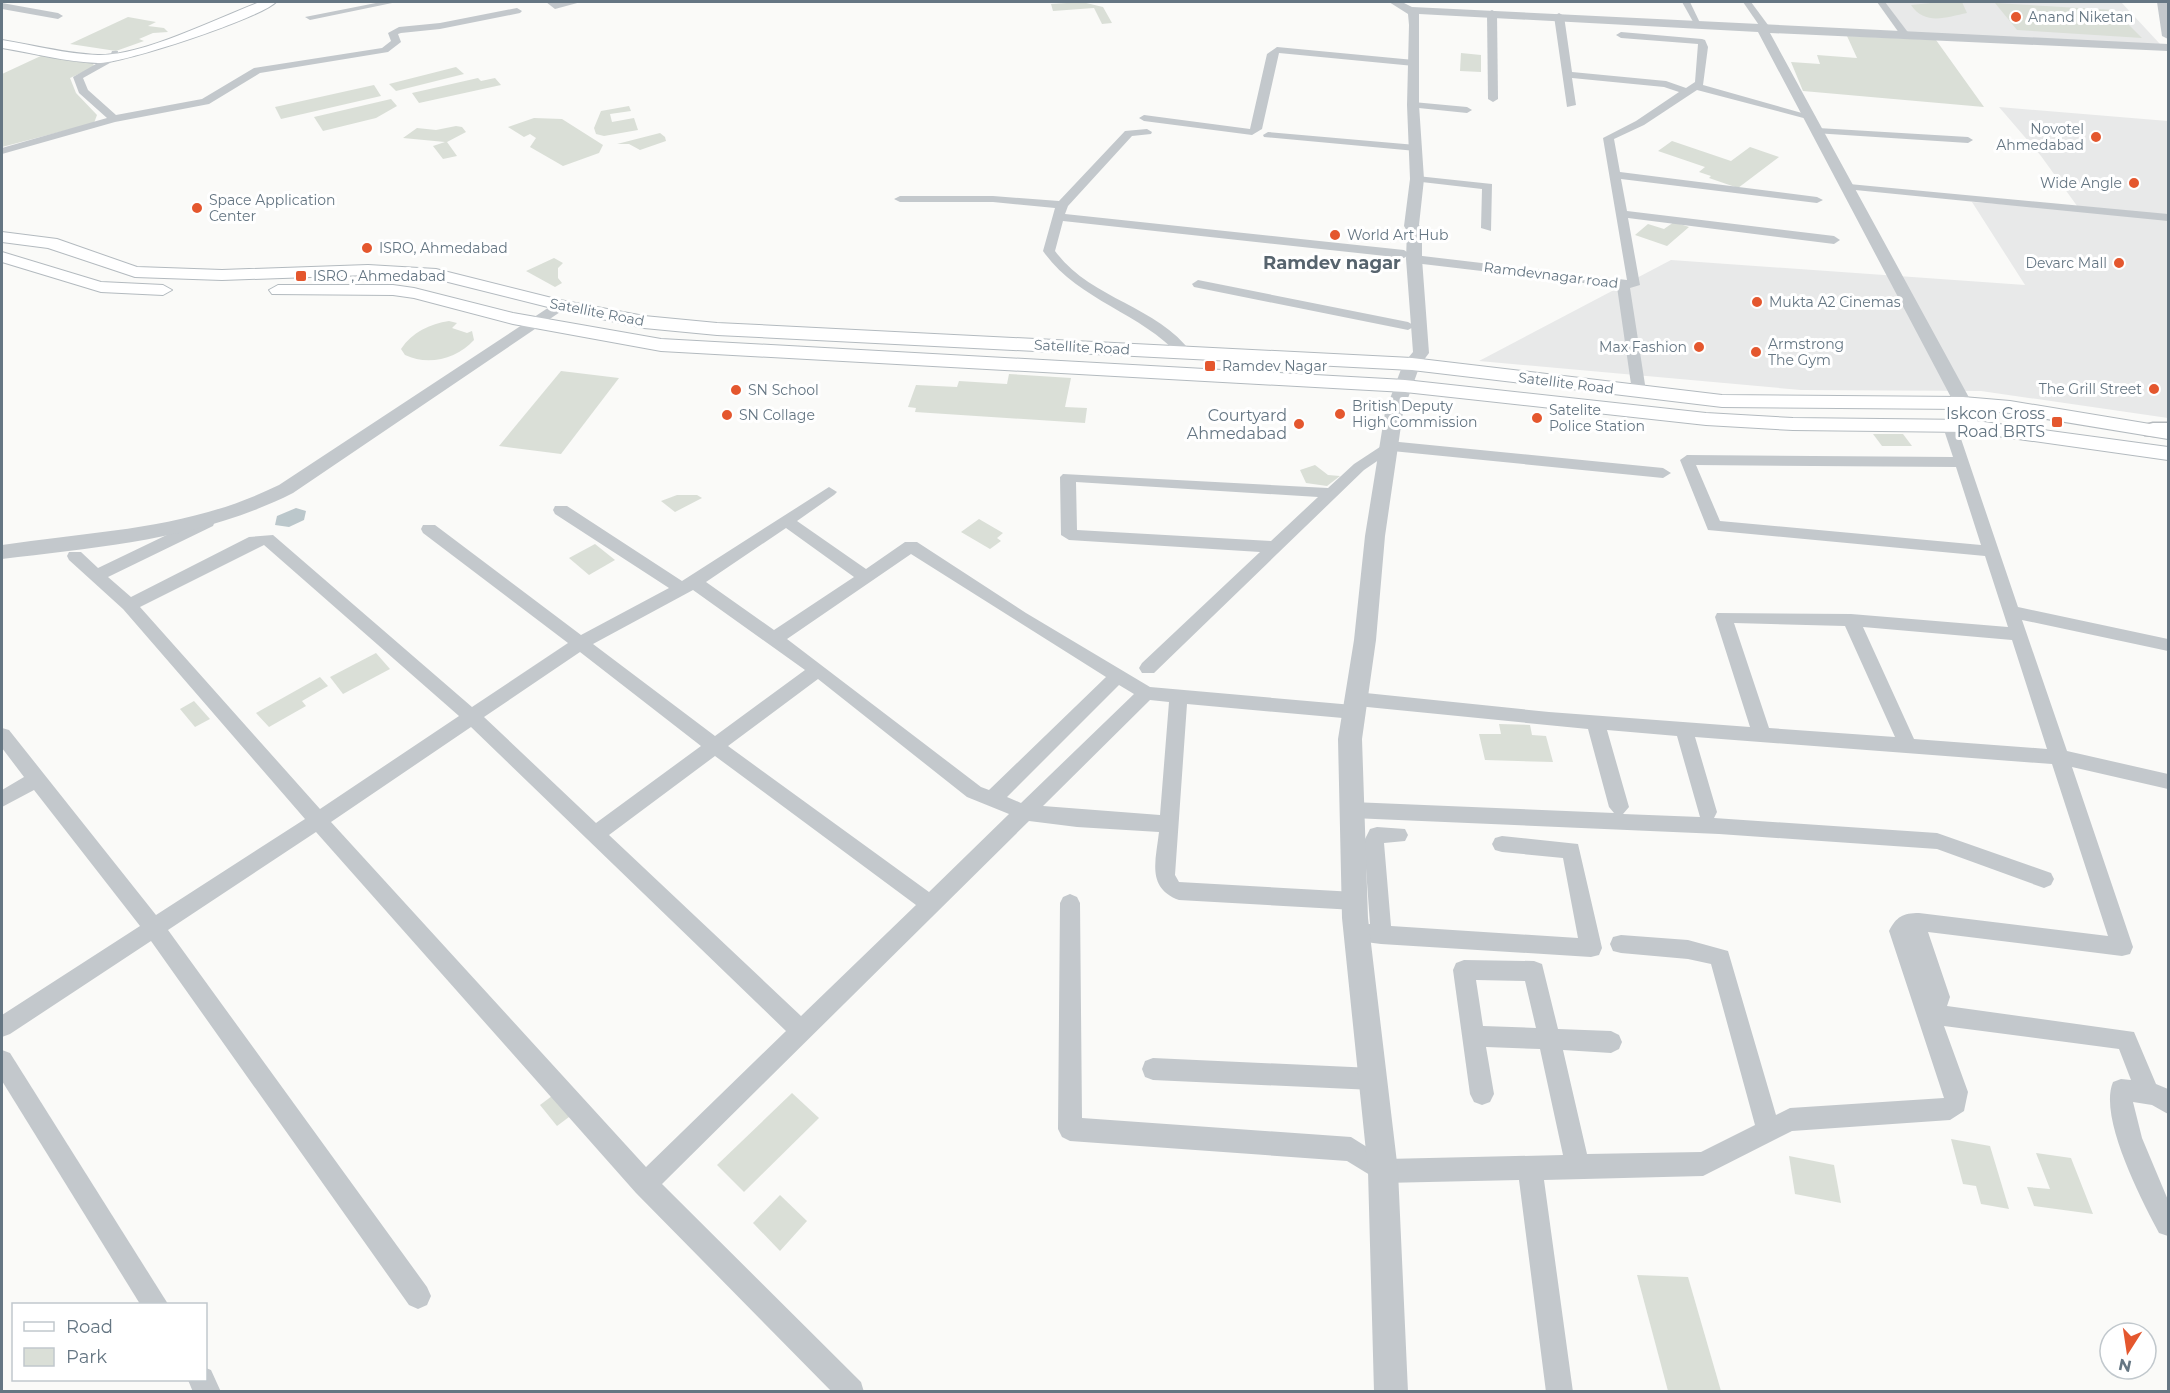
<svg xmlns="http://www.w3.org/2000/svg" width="2170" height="1393" font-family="Montserrat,sans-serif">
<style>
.built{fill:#e8e9e9}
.green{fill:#dadfd7}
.water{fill:#bbc7cb}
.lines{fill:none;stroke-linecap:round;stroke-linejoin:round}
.secondary-casing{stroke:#b3babf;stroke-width:2}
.primary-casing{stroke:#b5babe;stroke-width:3}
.minor{fill:#c3c8cc;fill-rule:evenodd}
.tertiary{fill:#c3c8cc;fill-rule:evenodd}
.secondary{fill:#fff;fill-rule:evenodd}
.primary{fill:#fff;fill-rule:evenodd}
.poi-dot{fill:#e4572e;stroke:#fff;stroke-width:2}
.labels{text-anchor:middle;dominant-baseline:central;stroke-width:6;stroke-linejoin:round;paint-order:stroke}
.far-poi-label{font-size:14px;fill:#657683;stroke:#fff;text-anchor:start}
.far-street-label{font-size:14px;fill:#657683;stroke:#fff}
.poi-label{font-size:16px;fill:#657683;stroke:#fff;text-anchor:end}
.far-district-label{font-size:18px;font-weight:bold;fill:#57646e;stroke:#fff}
</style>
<rect width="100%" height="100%" fill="#fafaf8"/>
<!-- built -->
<g class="built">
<path d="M1884,2H2121L2160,44L1907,33Z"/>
<path d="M1999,107L2168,121V418L1981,391L1801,390L1479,361L1671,260L2025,285L1972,202L2080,210L2041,156Z"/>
</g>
<!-- green -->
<g class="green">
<path d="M1082,2L1103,7L1112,23L1102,24L1094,8L1053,11L1051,4Z"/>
<path d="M1941,2H1962L1967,13C1947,17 1925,26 1911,5Z"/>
<path d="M1995,3L2114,10L2142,38L2017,30Z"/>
<path d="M128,17L156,22L148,26L164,28L168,32L153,33L139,39L144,41L116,51L70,44Z"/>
<path d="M1847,36L1936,40L1984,107L1803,91L1791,62L1820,64L1817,55L1857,58Z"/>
<path d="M1461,53L1481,55V72L1460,71Z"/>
<path d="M45,54L93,62L94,67L70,78L76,93L97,115L94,123L2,147V74Z"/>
<path d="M456,67L464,74L396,91L389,84Z"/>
<path d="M478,78L481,81L495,78L501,85L419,103L412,93Z"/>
<path d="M374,85L381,96L281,119L275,107Z"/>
<path d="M391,99L397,106L376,118L323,131L314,117Z"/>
<path d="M629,106L631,111L610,114L612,122L634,118L638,130L604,136L596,134L594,128L601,111Z"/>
<path d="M534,118L562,119L603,145L599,153L563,166L530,147L536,138L530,134L524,137L508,127Z"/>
<path d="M456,126L462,127L466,132L447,142L457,156L443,159L433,146L445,142L403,138L417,128L436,130Z"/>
<path d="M660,133L665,137L666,141L640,150L629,144H617Z"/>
<path d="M1672,141L1731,161L1750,147L1779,157L1738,188L1709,178L1711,176L1699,172L1705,167L1658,151Z"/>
<path d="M1674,222L1689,227L1667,246L1635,235L1648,224L1664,229Z"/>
<path d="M554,258L563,263L558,268V278L562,283L555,287L526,271Z"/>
<path d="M449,321L457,323L452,328L467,333L472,331L474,340C457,359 428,366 405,355L401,349C412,332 430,324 449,321Z"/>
<path d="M561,371L619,378L561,454L499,446Z"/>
<path d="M1009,374L1071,378L1065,407L1087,408L1085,423L915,412L916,408L908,407L916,385L957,387L959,381L1007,384Z"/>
<path d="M1873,434H1903L1912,446H1882Z"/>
<path d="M1315,465L1328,475L1340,476L1327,486L1306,483L1300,470Z"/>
<path d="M677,495H697L702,498L675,512L661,501Z"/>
<path d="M979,519L1003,533L997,538L1001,541L990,549L961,532Z"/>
<path d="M595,544L615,560L589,575L569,558Z"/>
<path d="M376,653L390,669L343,694L330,677Z"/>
<path d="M320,677L328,686L302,701L306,706L269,727L256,713Z"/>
<path d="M194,701L210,719L195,727L180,709Z"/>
<path d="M1499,724L1530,725L1532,735L1546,736L1553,762L1485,760L1479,734H1501Z"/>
<path d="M556,1093L573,1114L557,1126L540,1105Z"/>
<path d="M792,1093L819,1118L744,1192L717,1165Z"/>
<path d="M1951,1139L1990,1146L2009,1209L1981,1204L1976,1186L1963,1184Z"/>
<path d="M2036,1153L2071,1158L2093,1214L2034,1206L2027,1187L2050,1189Z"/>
<path d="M1789,1156L1834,1165L1841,1203L1795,1194Z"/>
<path d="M780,1195L807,1221L780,1251L753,1223Z"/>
<path d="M1637,1275L1688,1277L1721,1391H1668Z"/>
</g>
<!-- water -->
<path class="water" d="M296,508L306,511L304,520L289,527L275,525L277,516Z"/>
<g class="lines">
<!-- secondary casing -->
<g class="secondary-casing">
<g id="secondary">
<path d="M260,2H276C261,18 122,64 98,63C66,62 33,53 2,48V40C33,45 66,54 98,55C143,56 217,18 260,2Z"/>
<path d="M2,232L57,239L137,267L222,270L368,265L436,269L560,300L644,316L717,323L1412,358L1722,395L1963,397L2010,401L2168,427V439L2010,413L1963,409L1722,407L1412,370L717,335L644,328L560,310L436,279L368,275L222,280L135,277L48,248L2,242Z"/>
<path d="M2,252L101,282L163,285L172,290L163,295L101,292L2,262Z"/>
<path d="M278,285H393L414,288L513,313L661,339L1405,380L1706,413L1793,418L1969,420L2168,447V460L1969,432L1793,430L1706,425L1405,392L661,351L513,324L414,298L393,295L272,294L269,290Z"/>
</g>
</g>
<!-- primary casing -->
<g class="primary-casing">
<path id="primary" d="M2153,423H2168V437L2145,435L2141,430L2145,425Z"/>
</g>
<!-- minor -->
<g class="minor">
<path d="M381,2H397L310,20L305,17Z"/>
<path d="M546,2H581L555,9Z"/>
<path d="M1682,2H1690L1702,27H1696Z"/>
<path d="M1743,2H1751L1771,29L1769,31H1763Z"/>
<path d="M1877,2H1885L1910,35L1908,37H1902Z"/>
<path d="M2,3L58,13L63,16L58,19L2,9Z"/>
<path d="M517,8L522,11L520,13L440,29L401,33L398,34L401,42L388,52L260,73L209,104L115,122L2,154V148L107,118L79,93L73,77L110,56L112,51H118L117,59L83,78L88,90L116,115L202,99L254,68L382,48L391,41L388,33L399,27L440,23Z"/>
<path d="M1492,10L1497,13L1498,99L1493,102L1488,99L1487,13Z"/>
<path d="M1559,13L1564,16L1572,72L1666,81L1686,88L1695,82L1698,44L1621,38L1616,35L1621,32L1702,39L1705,40L1708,47L1703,85L1816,117L1811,120L1697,90L1644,125L1614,139L1620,172L1817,197L1823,200L1817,203L1621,179L1627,211L1834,236L1840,240L1834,244L1628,218L1640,285L1630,288L1646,391L1639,395L1632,391L1617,287L1414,263L1408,259L1414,255L1627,280L1603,138L1636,121L1679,92L1664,87L1572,78L1576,105L1567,107L1554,16Z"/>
<path d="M1277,47L1414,60L1419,63L1414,66L1279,53L1262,129L1252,135L1144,121L1139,118L1144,115L1250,129L1267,54Z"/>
<path d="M1413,102L1467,107L1472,110L1467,113L1409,107L1408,105Z"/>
<path d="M1818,128L1968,137L1973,140L1968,143L1814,133V129Z"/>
<path d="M1147,129L1152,132L1151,134L1132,136L1068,206L1065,214L1404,250L1410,254L1404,258L1063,221L1055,251C1090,299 1156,305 1192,353L1185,357L1180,356C1140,312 1077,300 1043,251L1055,208L993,202H900L894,199L900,196H993L1059,201L1125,131Z"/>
<path d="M1268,132L1416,145L1421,148L1416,151L1264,137L1263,135Z"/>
<path d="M1417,176L1492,184L1491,231L1481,228L1482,189L1413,181L1411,179Z"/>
<path d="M1849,184L2168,214V221L1845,189L1843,187Z"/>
<path d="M1198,280L1408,322L1415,326L1408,330L1194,287L1192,284Z"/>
<path d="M1949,420L1956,424L2018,607L2168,639V651L2022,620L2067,751L2168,774V789L2072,767L2133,947L2130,954L2122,956L1928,932L1950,997L1947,1006L2134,1032L2156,1084L2168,1089V1114L2152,1105L2133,1102L2142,1138L2168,1200V1236L2159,1233C2142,1201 2098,1117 2113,1082L2121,1079L2131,1080L2119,1049L1944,1026L1968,1092L1964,1111L1950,1120L1792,1131L1703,1176L1544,1180L1573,1392H1546L1519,1180L1383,1183L1347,1161L1070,1141L1062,1137L1058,1129L1060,903L1063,897L1070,894L1077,897L1080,903L1082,1118L1351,1137L1386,1159L1563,1155L1540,1049L1486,1047L1494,1094L1490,1102L1482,1105L1474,1102L1470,1094L1453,970L1456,963L1464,960L1534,961L1542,964L1558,1029L1611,1031L1619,1035L1622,1042L1619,1049L1611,1053L1563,1050L1587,1154L1701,1152L1755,1125L1711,964L1688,959L1621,953L1613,951L1610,944L1613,937L1621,935L1688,940L1728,951L1776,1115L1790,1108L1944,1098L1889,931C1896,917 1903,913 1919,913L2108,936L2052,764L1695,737L1717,812L1714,818L1937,833L2051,873L2054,879L2051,885L2044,888L1937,849L1719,834L1352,818L1345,816L1342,810L1345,804L1352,802L1614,813L1609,807L1588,729L1357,706L1363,712L1360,717L1354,719L1187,704L1175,875L1179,882L1355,892L1362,895L1365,901L1362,907L1355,910L1179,900C1146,888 1156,860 1159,832L1077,827L1029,821L662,1184L861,1382L864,1392H832L636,1193L316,832L168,930L427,1287L431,1296L427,1305L418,1309L409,1305L151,941L10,1034L2,1037V1015L140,926L34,790L2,807V790L24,777L2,748V728L9,730L156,915L305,819L123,609L69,560L67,556L69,552H81L98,568L200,519L202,515H214L216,519L213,526L108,577L131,597L249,537L273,535L472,707L568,643L423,533L421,529L423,525H435L581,635L669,588L555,514L553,510L555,506H567L682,581L829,487L837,492L834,495L797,521L866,569L905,542H917L1026,613L1150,687L1353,705L1347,699L1350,694L1356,692L1549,712L1750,727L1715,617L1717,613L1851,614L2008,627L1985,556L1708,530L1680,460L1687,455L1953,457L1942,424ZM1696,465L1956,467L1981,545L1720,521ZM786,528L854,577L774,630L706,582ZM264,545L459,716L320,809L140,607ZM911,554L1106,677L989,790L981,787L787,639ZM693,590L805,670L715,736L593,644ZM1734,623L1845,626L1895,737L1769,728ZM1863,627L2012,640L2047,749L1914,739ZM580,652L701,746L596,823L484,717ZM818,679L967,797L1009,814L929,892L728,746ZM1119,685L1134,694L1021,803L1007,797ZM1150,700L1169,702L1160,815L1043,806ZM471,727L786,1031L646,1167L331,822ZM1607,730L1677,736L1700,817L1623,814L1629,807ZM715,756L916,905L801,1016L609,835ZM1476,980L1525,981L1536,1028L1483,1026Z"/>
<path d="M1389,441L1663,468L1671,473L1663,478L1392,451L1364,470L1154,673H1142L1139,668L1142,663L1260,552L1069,540L1061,535L1060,477L1063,474L1328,488L1354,464ZM1076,482L1318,497L1271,541L1077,530Z"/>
<path d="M1377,827L1405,829L1408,835L1405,841L1384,843L1391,926L1578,938L1563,858L1502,852L1495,850L1492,844L1495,838L1502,836L1578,844L1602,948L1599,955L1591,957L1381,944L1350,940L1346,933L1350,926L1370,924L1364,841L1370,829Z"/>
<path d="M2,1050L10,1053L168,1304H140L2,1081Z"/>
<path d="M1153,1058L1373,1068L1381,1071L1384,1079L1381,1087L1373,1090L1153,1080L1145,1077L1142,1069L1145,1061Z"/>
<path d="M206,1368L211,1370L221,1392H193L188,1380H206Z"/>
</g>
<!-- tertiary -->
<g class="tertiary">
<path d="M1389,2H1402L1412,7L2168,44V51L1770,33L1972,403L1963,408L1954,403L1758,32L1419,14V105L1424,179L1419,225L1422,230V259L1429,353L1420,365L1403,412L1385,536L1376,640L1362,739L1368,918L1398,1171L1408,1392H1374L1368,1171L1342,918L1338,739L1354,640L1365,536L1385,412L1403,364L1413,352L1406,259L1407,231L1404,226L1410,179L1407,105L1409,25L1408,14Z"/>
<path d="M2157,2H2168V39L2162,36Z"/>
<path d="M560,300L566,302L568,305L566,308L293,493C202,539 101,547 2,559V545C101,530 187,530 279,485Z"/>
</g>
<!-- secondary -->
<use href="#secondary" class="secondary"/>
<!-- primary -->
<use href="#primary" class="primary"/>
</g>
<!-- markers -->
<g class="poi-dot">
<circle cx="2016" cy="17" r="6"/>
<circle cx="2096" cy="137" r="6"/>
<circle cx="2134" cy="183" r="6"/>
<circle cx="197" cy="208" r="6"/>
<circle cx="1335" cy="235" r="6"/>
<circle cx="367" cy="248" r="6"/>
<circle cx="2119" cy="263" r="6"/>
<rect x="295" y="270" width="12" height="12" rx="3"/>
<circle cx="1757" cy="302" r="6"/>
<circle cx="1699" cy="347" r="6"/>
<circle cx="1756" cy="352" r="6"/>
<rect x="1204" y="360" width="12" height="12" rx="3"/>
<circle cx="2154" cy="389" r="6"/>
<circle cx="736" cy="390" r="6"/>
<circle cx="1340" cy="414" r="6"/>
<circle cx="727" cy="415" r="6"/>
<circle cx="1537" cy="418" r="6"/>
<rect x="2051" y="416" width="12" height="12" rx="3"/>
<circle cx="1299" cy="424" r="6"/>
</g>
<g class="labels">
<!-- far-poi labels -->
<g class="far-poi-label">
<text x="2028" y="17">Anand Niketan</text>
<text x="2084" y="129" text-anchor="end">Novotel<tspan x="2084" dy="16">Ahmedabad</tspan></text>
<text x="2122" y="183" text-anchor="end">Wide Angle</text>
<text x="209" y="200">Space Application<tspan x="209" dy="16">Center</tspan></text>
<text x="1347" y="235">World Art Hub</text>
<text x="379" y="248">ISRO, Ahmedabad</text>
<text x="2107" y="263" text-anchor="end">Devarc Mall</text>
<text x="313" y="276">ISRO , Ahmedabad</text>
<text x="1769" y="302">Mukta A2 Cinemas</text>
<text x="1768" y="344">Armstrong<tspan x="1768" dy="16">The Gym</tspan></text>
<text x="1687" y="347" text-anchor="end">Max Fashion</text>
<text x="1222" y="366">Ramdev Nagar</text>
<text x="2142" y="389" text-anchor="end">The Grill Street</text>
<text x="748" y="390">SN School</text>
<text x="1352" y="406">British Deputy<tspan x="1352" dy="16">High Commission</tspan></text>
<text x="1549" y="410">Satelite<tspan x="1549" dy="16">Police Station</tspan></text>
<text x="739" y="415">SN Collage</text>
</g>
<!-- far-street labels -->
<g class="far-street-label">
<text transform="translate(1551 275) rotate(7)">Ramdevnagar road</text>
<text transform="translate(597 312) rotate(11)">Satellite Road</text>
<text transform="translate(1082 347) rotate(3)">Satellite Road</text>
<text transform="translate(1566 383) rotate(7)">Satellite Road</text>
</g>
<!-- poi labels -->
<g class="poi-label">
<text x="2045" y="413">Iskcon Cross<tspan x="2045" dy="18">Road BRTS</tspan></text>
<text x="1287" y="415">Courtyard<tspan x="1287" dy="18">Ahmedabad</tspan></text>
</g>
<!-- far-district labels -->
<g class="far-district-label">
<text x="1332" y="263">Ramdev nagar</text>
</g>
</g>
<!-- border -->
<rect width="2170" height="1393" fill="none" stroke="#657683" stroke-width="6"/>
<!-- legend -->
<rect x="12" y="1303" width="195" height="78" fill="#ffffff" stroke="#c1c8cd" stroke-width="1.5"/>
<rect x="24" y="1322" width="30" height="9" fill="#ffffff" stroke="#c1c8cd" stroke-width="1.5"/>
<text x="66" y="1333" font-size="18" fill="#657683">Road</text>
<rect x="24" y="1348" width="30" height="18" fill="#dadfd7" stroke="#c1c8cd" stroke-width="1.5"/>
<text x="66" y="1363" font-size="18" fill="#657683">Park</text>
<!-- north arrow -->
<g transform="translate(2128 1351) rotate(192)"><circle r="28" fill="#ffffff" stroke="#c1c8cd" stroke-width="1.5"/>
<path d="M0-4.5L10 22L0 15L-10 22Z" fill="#e4572e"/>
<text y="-9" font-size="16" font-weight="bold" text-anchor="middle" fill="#657683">N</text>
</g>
</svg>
